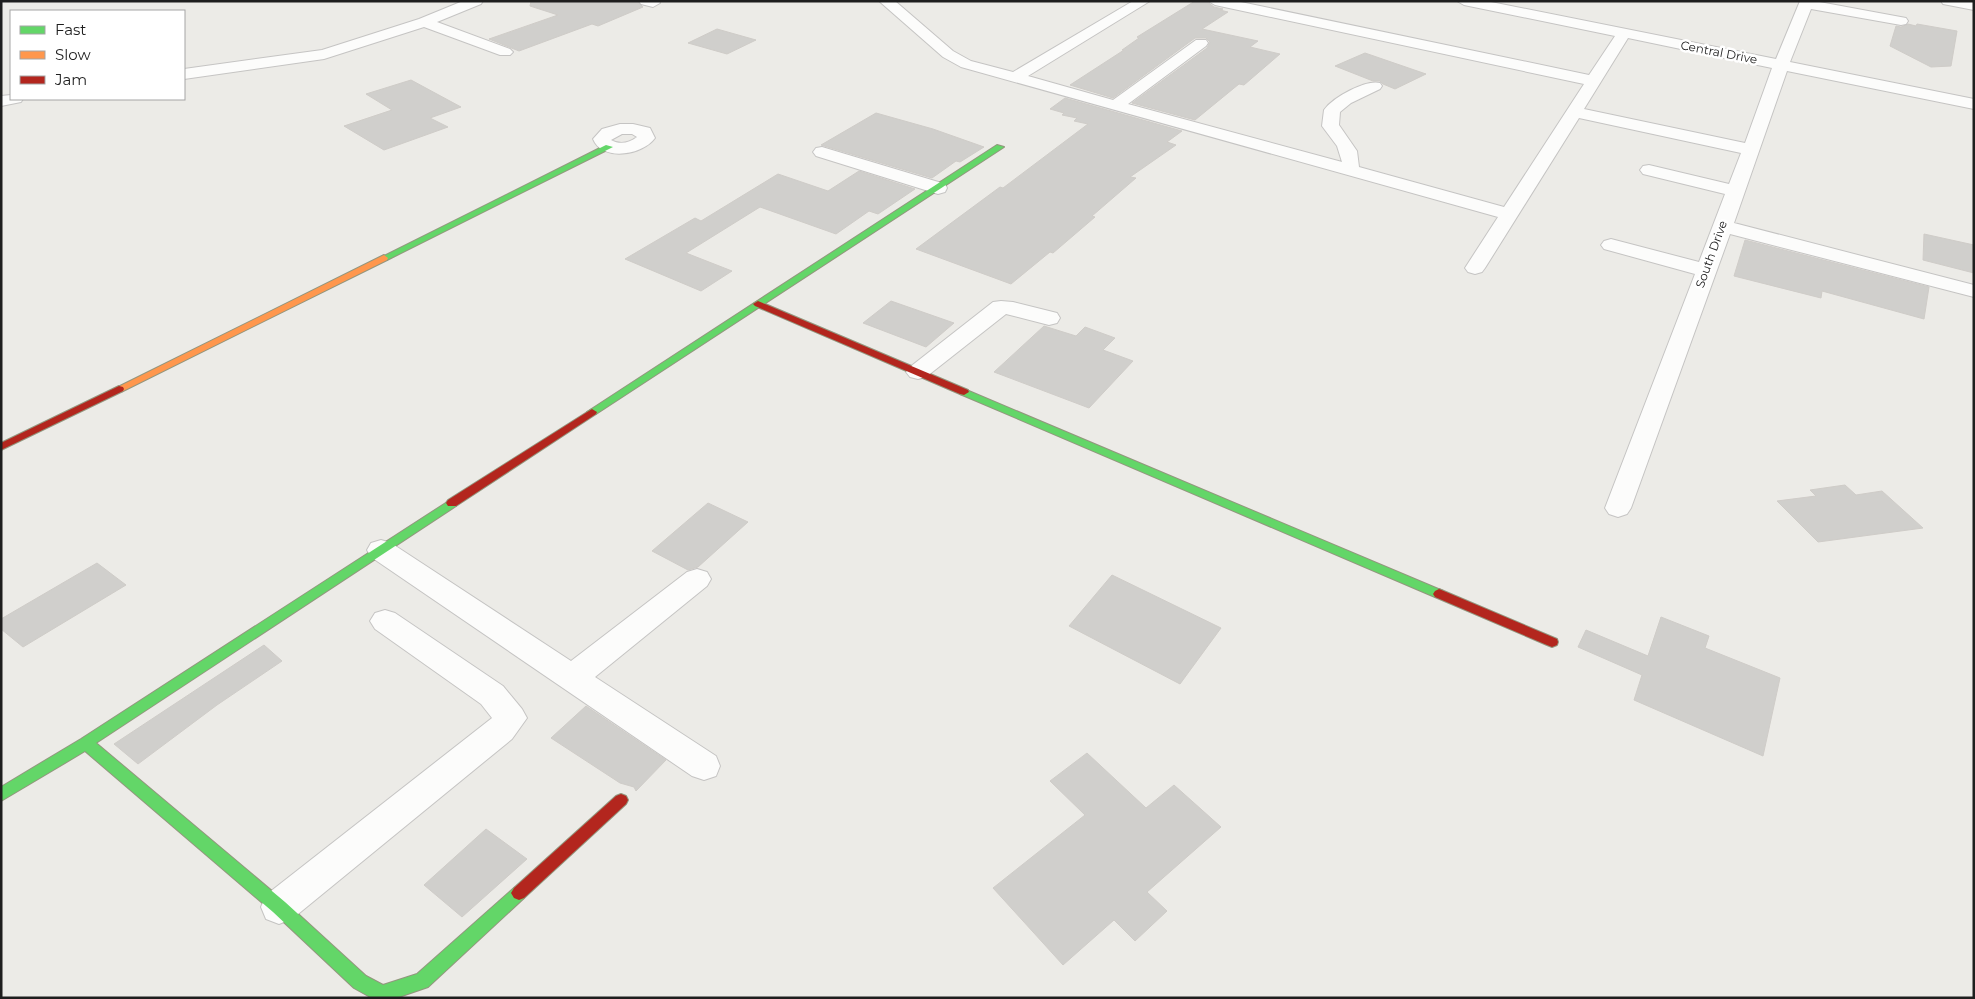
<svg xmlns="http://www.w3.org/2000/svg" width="1975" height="999" font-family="Montserrat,sans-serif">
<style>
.building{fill:#d0cfcc;stroke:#cfccc8}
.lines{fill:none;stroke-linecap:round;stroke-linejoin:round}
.street-casing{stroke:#c5c4c3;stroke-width:2}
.fast-casing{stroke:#93967e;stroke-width:2}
.slow-casing{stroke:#93967e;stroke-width:2}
.jam-casing{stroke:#93967e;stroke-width:2}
.street{fill:#fcfcfb;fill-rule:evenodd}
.fast{fill:#63d668;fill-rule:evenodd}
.slow{fill:#ff974d;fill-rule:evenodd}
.jam{fill:#b3261e;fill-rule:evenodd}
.labels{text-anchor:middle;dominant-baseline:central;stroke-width:5;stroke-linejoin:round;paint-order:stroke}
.far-street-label{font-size:12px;fill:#1e1e1e;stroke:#fff}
</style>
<rect width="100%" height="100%" fill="#ecebe7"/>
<!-- building -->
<g class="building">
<path d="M531,1H637L643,7L598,26L592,24L519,51L489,39L558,15L530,6Z"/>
<path d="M1195,1H1206L1214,7L1223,9L1220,10L1228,12L1202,29L1258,41L1250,47L1280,54L1244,85L1239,84L1195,120L1132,103L1207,48L1210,42L1206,38H1195L1113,98L1070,85L1124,50H1122L1139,38L1137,37Z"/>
<path d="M1908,24L1916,26L1917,24L1957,31L1951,66L1931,67L1890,46L1896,26L1901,27Z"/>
<path d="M717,29L756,40L727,54L688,43Z"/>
<path d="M1365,53L1426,74L1395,89L1383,84L1380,81H1373L1335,66Z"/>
<path d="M411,80L461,107L430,118L448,127L384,150L344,126L392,110L366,94Z"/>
<path d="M1065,98L1182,131L1167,142L1176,145L1130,177L1136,178L1092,216L1095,217L1053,253L1050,252L1011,284L916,249L1000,187L1003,188L1088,124L1074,121L1077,118L1062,115L1064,113L1050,109Z"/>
<path d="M876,113L933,129L984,147L960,162L956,161L932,178L821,145Z"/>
<path d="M859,171L915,189L878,214L869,211L836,234L760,207L686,253L732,271L701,291L625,259L695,218L701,221L778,174L828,191Z"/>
<path d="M1924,234L1974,245V273L1923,260Z"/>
<path d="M1745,240L1929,287L1924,319L1822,291L1821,298L1734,276Z"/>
<path d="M891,301L954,323L926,347L863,323Z"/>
<path d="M1044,326L1076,336L1085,327L1115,338L1103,350L1133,361L1089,408L994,372Z"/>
<path d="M1845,485L1856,495L1882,491L1923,528L1818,542L1777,501L1816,496L1810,490Z"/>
<path d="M708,503L748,522L698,567L688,570L652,551Z"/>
<path d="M97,563L126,585L23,647L1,629V619Z"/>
<path d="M1112,575L1221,628L1180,684L1069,626Z"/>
<path d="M1661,617L1709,636L1705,648L1780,678L1763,756L1634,700L1642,675L1578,647L1586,630L1648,656Z"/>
<path d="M264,645L282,661L217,705L138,764L114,744Z"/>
<path d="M586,706L666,760L636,791L634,787L620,783L551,738Z"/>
<path d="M1087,753L1146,808L1174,785L1221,827L1147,892L1167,911L1135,941L1114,920L1063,965L993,888L1085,815L1050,781Z"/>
<path d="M486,829L527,859L462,917L424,885Z"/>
</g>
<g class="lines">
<!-- street casing -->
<g class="street-casing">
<g id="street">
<path d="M463,1H483L481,4L437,22L510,49L513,52L510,55H500L424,27L324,59L184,79V69L322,50L419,19Z"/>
<path d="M639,1H659L660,3L653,7L641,4Z"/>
<path d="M879,1H895L953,51L971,61L1013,72L1133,1H1150L1028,76L1113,100L1196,40H1206L1208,43L1206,46L1128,104L1342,162L1337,146L1322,126L1324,110C1332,98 1366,79 1380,83L1382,86L1380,89L1351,103L1340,112L1339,125L1357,151L1359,167L1504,207L1584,84L1215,5L1208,1H1236L1589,75L1615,36L1464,5L1457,1H1486L1776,59L1800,1H1814L1906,18L1908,21L1906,24L1901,25L1811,9L1790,62L1974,99V109L1787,71L1734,223L1974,285V297L1730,234L1631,508L1627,514L1618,517L1609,514L1605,508L1695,274L1604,249L1601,245L1604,241L1611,239L1699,262L1725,194L1643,174L1640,170L1643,166L1649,165L1729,184L1741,153L1579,118L1485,268L1482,272L1475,274L1468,272L1465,268L1498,217L961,67L943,57ZM1628,38L1772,68L1745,143L1584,109Z"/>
<path d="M1941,1L1974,2V10L1943,4Z"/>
<path d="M11,95V99H23L21,102L1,106V96Z"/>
<path d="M620,124H633L650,128L655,138C643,155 602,162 593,139L602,129ZM622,134H632L637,137C629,143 620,145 611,140Z"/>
<path d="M822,147L945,184L947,188L945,192L938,194L816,156L813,152L816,148Z"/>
<path d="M1001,301L1013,302L1057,313L1060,318L1057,323L1049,325L1006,314L926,377L918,379L910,377L906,372L910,367L993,302Z"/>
<path d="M381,540L391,543L571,661L687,572L697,569L707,572L711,579L707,586L595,677L716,756L720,766L716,776L704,780L692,776L371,557L367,550L371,543Z"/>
<path d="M385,610L395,613L503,686L522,709L527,718L512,739L292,919L279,924L266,919L261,907L266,895L492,718L481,704L375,629L370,621L375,613Z"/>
</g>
</g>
<!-- fast casing -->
<g class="fast-casing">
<g id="fast">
<path d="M606,145L613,147L387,260H381L380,258Z"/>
<path d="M997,145L1004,147L596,414H588L587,412Z"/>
<path d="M964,389L1443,591L1445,594L1443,597H1435L960,394L959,392Z"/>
<path d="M452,499L456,500L458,503L456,506L96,743L285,902L366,976L383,985L417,974L514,888L519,886L524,888L527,893L524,898L428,987L396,998H372L354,988L273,912L85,751L1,801V787L81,739Z"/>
</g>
</g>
<!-- slow casing -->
<g class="slow-casing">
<path id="slow" d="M384,255L388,258L387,260L123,391L119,392L114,389Z"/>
</g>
<!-- jam casing -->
<g class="jam-casing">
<g id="jam">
<path d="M758,301L968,390L969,392L964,395L960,394L755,306L753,304Z"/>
<path d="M119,386L123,387L124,389L123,391L1,450V443Z"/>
<path d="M592,409L597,412L596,414L456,506H448L446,503L448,500Z"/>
<path d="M1439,589L1557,639L1558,642L1557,645L1552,647L1547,645L1435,597L1433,594L1435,591Z"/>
<path d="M621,794L626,796L628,800L626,804L524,898L519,900L514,898L511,893L514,888L616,796Z"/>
</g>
</g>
<!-- street -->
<use href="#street" class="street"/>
<!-- fast -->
<use href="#fast" class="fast"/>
<!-- slow -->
<use href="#slow" class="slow"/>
<!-- jam -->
<use href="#jam" class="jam"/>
</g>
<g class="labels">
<!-- far-street labels -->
<g class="far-street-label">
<text transform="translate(1719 52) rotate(11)">Central Drive</text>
<text transform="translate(1711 254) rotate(-70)">South Drive</text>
</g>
</g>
<!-- border -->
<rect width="1975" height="999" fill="none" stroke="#1e1e1e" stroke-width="5"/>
<!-- legend -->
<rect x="10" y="10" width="175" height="90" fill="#ffffff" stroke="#a5a5a5"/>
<rect x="20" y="26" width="25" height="8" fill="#63d668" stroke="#a5a5a5"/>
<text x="55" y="35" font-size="15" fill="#1e1e1e">Fast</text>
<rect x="20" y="51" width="25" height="8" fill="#ff974d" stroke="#a5a5a5"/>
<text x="55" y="60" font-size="15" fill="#1e1e1e">Slow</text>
<rect x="20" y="76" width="25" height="8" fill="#b3261e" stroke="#a5a5a5"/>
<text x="55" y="85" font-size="15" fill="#1e1e1e">Jam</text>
</svg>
